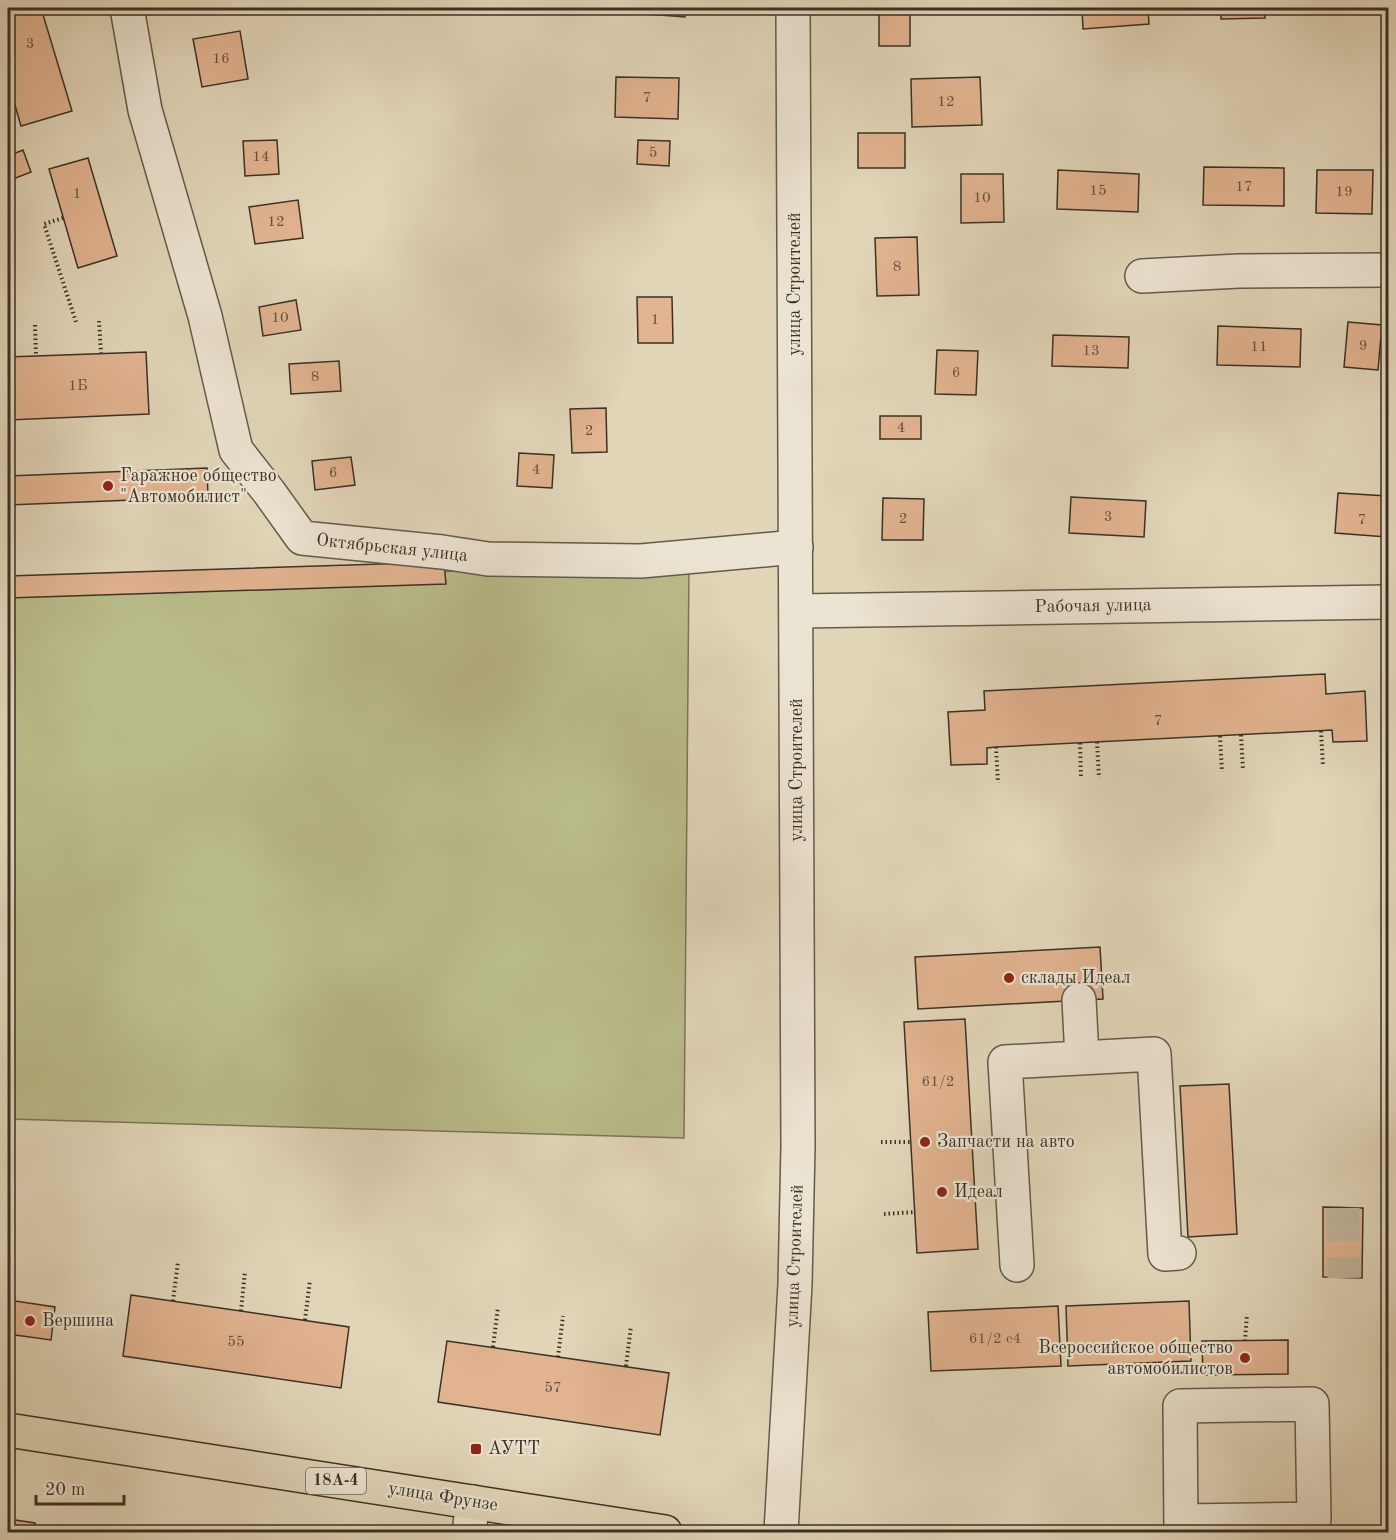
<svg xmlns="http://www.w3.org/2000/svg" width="1396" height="1540" font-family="'Old Standard TT',serif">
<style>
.green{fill:#babc8b;stroke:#7a7658;stroke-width:1.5}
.building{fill:#e2b491;stroke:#3a3126;stroke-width:1.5}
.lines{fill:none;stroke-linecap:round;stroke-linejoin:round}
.minor-tunnel{stroke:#c0b59c;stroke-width:33;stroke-dasharray:33 16;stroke-linecap:butt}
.minor-casing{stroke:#645a4b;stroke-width:36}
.major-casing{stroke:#3a3126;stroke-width:36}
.path{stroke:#3a3126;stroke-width:4;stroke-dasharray:1.5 3;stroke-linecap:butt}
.minor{stroke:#ece4d2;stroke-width:33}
.major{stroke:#e2d6b9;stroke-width:33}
.poi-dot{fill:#8f2418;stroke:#ece4d2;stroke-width:2}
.labels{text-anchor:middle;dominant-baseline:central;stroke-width:4.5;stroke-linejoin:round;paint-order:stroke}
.number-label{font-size:15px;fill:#645241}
.shield{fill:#ece4d2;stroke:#6f675a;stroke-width:1.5}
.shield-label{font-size:16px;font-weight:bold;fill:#3a3126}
.street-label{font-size:18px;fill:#3a3126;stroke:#ece4d2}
.poi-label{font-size:18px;fill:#3a3126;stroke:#ece4d2;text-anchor:start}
</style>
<rect width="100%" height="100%" fill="#e2d6b9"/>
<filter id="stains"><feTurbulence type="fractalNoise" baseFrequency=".00333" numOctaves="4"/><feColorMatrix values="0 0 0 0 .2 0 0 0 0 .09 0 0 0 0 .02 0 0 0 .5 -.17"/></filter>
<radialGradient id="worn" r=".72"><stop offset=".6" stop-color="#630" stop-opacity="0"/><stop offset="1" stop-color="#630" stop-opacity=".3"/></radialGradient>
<!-- green -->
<path class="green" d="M689,564L684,1138L8,1119V585Z"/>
<!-- building -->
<g class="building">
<path d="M8,8H41L72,111L21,126L8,81Z"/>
<path d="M648,8H685V17L647,14Z"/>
<rect x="879" y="8" width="31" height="38"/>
<path d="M1082,8H1148L1149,24L1083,29Z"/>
<path d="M1221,8H1265V18L1221,19Z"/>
<path d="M1333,8H1372V12L1333,11Z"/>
<path d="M240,31L248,79L202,87L193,39Z"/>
<path d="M616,77L679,78L678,119L615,117Z"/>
<path d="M980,77L982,125L912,127L911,79Z"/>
<rect x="858" y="133" width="47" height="35"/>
<path d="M277,140L279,174L245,176L243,141Z"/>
<path d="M638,140L670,141L669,166L637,164Z"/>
<path d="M23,150L31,172L8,181V156Z"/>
<path d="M88,158L117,256L78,268L49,169Z"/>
<path d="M1204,167L1284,168V206L1203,205Z"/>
<path d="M1058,170L1139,174L1138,212L1057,209Z"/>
<path d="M1317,170H1373L1372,214L1316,213Z"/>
<path d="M961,174H1003L1004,222L961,223Z"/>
<path d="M298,200L303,238L255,244L249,207Z"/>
<path d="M917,237L919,295L877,296L875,238Z"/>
<path d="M637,297H672L673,343H638Z"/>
<path d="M296,300L301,330L263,336L259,307Z"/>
<path d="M1348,322L1382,325L1378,370L1344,367Z"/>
<path d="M1218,326L1301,329L1300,367L1217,365Z"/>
<path d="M1053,335L1129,337L1128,368L1052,366Z"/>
<path d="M937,350L978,351L976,395L935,394Z"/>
<path d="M146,352L149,414L8,420V357Z"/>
<path d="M339,361L341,391L291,394L289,364Z"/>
<path d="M606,408L607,452L572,453L570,409Z"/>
<rect x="880" y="416" width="41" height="23"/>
<path d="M519,453L554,455L552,488L517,486Z"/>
<path d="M351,457L355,485L315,490L312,461Z"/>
<path d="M207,468L208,497L8,505V476Z"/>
<path d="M1338,493L1388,496L1387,537L1335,533Z"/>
<path d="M1071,497L1146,501L1144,537L1069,533Z"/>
<path d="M883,498L924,499L923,540H882Z"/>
<path d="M444,562L446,584L8,598V576Z"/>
<path d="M1325,674L1326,694L1365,691L1367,741L1333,742L1332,730L996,747L987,748V764L951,765L948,712L985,710L984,691Z"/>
<path d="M1100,947L1103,999L918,1009L915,957Z"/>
<path d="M965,1019L978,1249L917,1253L904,1022Z"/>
<path d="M1229,1084L1237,1234L1188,1237L1180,1086Z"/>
<path d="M1323,1207L1363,1208L1362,1278L1323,1277Z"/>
<path d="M131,1295L349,1327L341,1388L123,1356Z"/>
<path d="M8,1300L55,1307L51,1340L8,1334Z"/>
<path d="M1189,1301L1191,1361L1068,1366L1066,1306Z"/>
<path d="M1058,1306L1061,1366L931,1371L928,1312Z"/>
<path d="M1288,1340V1374L1203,1375L1202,1341Z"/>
<path d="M447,1341L669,1373L660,1435L438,1402Z"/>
<path d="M8,1519L35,1523L34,1532H8Z"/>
<path d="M70,1528L96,1532H69Z"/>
</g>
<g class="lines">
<!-- minor-tunnel -->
<path class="minor-tunnel" d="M1343,1208L1344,1278"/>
<!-- minor casing -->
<g class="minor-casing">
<g id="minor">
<path d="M127,8L145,110L205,316L236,450L269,492L302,538L442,552L488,559L641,561L796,547"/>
<path d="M1142,276L1239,271L1388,270"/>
<path d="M797,611L1388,602"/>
<path d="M1079,1000L1082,1057"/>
<path d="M1017,1265L1005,1062L1154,1054L1165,1254L1179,1253"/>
<path d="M469,1532L473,1502"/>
<path d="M781,1532L795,1284L798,1146L793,8"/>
<path d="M1181,1532L1180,1406L1312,1404L1314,1519L1182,1521"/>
</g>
</g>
<!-- major casing -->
<g class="major-casing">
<path id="major" d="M8,1430L665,1532"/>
</g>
<!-- path -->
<g class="path">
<path d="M63,218L44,224L76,322"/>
<path d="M99,321L101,353"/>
<path d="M35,325L36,356"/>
<path d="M1321,731L1323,766"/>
<path d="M1241,735L1243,770"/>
<path d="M1220,736L1222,772"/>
<path d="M1097,742L1099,778"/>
<path d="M1080,743L1081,779"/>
<path d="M996,747L998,783"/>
<path d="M881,1142H911"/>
<path d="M884,1214L915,1212"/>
<path d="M173,1301L178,1262"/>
<path d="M241,1311L245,1271"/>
<path d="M305,1320L310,1280"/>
<path d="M1245,1341L1247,1314"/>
<path d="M493,1347L498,1307"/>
<path d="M558,1357L563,1316"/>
<path d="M626,1366L631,1326"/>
</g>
<!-- minor -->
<use href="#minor" class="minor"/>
<!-- major -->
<use href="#major" class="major"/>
</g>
<!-- markers -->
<g class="poi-dot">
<circle cx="108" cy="486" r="6"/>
<circle cx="1009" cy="978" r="6"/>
<circle cx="925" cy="1142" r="6"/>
<circle cx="942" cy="1192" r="6"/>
<circle cx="30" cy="1321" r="6"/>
<circle cx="1245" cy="1358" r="6"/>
<rect x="470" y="1443" width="12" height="12" rx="3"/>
</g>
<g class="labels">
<!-- number labels -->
<g class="number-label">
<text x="30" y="44">3</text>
<text x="221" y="59">16</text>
<text x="647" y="98">7</text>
<text x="946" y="102">12</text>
<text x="653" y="153">5</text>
<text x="261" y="157">14</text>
<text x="1244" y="187">17</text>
<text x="1098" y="191">15</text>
<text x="1344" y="192">19</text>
<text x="77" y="194">1</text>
<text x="982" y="198">10</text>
<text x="276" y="222">12</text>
<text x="897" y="267">8</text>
<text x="280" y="318">10</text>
<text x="655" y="320">1</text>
<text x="1363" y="346">9</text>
<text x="1259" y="347">11</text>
<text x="1091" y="351">13</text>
<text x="956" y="373">6</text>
<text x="315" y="377">8</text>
<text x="78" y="386">1Б</text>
<text x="901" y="428">4</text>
<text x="589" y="431">2</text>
<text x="536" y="470">4</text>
<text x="333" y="473">6</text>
<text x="1108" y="517">3</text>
<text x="903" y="519">2</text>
<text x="1362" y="520">7</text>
<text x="1158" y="721">7</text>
<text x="938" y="1082">61/2</text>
<text x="995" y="1339">61/2 с4</text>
<text x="236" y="1342">55</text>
<text x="553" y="1388">57</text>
</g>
<!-- shield labels -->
<rect class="shield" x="306" y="1468" width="60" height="26" rx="4.5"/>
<g class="shield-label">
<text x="336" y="1481">18А-4</text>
</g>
<!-- street labels -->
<g class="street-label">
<text transform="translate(795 284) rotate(-90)">улица Строителей</text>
<text transform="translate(392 548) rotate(6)">Октябрьская улица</text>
<text transform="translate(1093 606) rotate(-1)">Рабочая улица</text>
<text transform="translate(797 770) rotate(-90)">улица Строителей</text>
<text transform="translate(795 1256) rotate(-88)">улица Строителей</text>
<text transform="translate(443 1497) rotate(9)">улица Фрунзе</text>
</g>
<!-- poi labels -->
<g class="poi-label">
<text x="120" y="476">Гаражное общество<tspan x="120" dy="21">"Автомобилист"</tspan></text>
<text x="1021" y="978">склады Идеал</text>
<text x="937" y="1142">Запчасти на авто</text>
<text x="954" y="1192">Идеал</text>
<text x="42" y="1321">Вершина</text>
<text x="1233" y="1348" text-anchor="end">Всероссийское общество<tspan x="1233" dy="21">автомобилистов</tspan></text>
<text x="488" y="1449">АУТТ</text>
</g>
</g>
<!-- margin -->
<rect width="1396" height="1540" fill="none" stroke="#e2d6b9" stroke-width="30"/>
<rect x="9" y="9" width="1378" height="1522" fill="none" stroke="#3a3126" stroke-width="3"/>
<rect x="15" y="15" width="1366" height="1510" fill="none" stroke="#3a3126" stroke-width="1.5"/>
<!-- scale -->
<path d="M36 1495v9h88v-9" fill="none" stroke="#3a3126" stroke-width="3"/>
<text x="45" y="1495" font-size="18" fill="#3a3126" stroke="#ece4d2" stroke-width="4.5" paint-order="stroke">20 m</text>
<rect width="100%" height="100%" filter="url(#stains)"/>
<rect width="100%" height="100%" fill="url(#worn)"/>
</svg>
